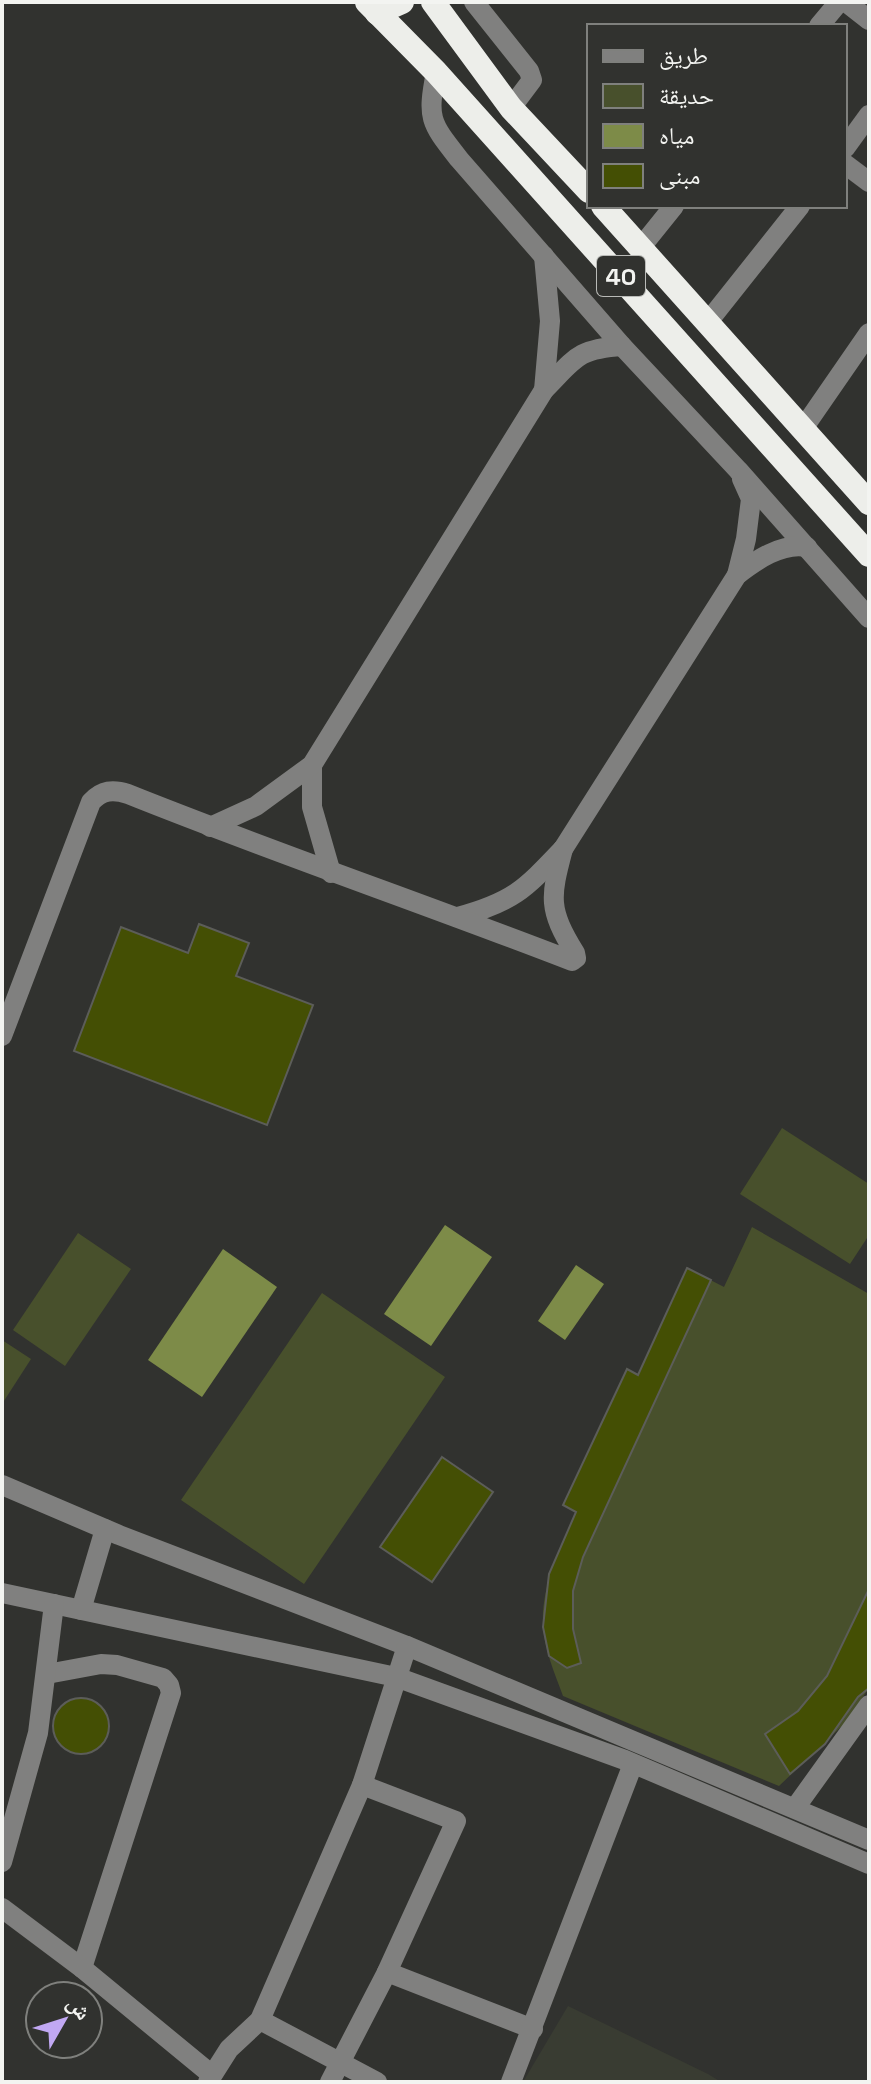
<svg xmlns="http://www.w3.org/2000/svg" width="871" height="2084" font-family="'Space Grotesk','Noto Naskh Arabic',sans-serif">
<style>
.built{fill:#393c32}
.green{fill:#48502c}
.water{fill:#7d8b48}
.building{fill:#444f04;stroke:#5c5d59;stroke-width:2}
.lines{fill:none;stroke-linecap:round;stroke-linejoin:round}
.minor{stroke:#80807f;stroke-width:20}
.highway{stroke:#edeeea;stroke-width:24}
.labels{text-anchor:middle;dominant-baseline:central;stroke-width:8;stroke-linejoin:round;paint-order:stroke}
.shield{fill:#31322f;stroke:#b9bab7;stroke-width:2}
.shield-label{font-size:24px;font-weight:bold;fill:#f3f4f1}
</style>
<rect width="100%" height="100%" fill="#31322f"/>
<path class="built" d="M568 2006 708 2074 721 2082H523Z"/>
<g class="green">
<path d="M782 1128 869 1184V1235L850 1264 740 1194Z"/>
<path d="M752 1227 869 1294V1688L844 1724 779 1786 563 1696C555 1674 544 1649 543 1625 541 1585 561 1547 576 1512L563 1505 627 1369 638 1374 687 1268 724 1287Z"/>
<path d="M78 1233 131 1269 65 1366 13 1330Z"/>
<path d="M322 1293 445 1377 304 1584 181 1500Z"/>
<path d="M2 1340 31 1359 2 1404Z"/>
</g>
<g class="water">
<path d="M445 1225 492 1257 431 1346 384 1314Z"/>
<path d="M223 1249 277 1287 202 1397 148 1360Z"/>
<path d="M576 1265 604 1284 565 1340 538 1321Z"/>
</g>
<g class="building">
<path d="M199 924 249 943 236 976 313 1005 267 1125 74 1051 121 927 188 953Z"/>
<path d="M687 1268 711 1280 583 1557 573 1591V1629L581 1663 567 1668 549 1656 543 1627 549 1574 576 1512 563 1505 627 1369 638 1375Z"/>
<path d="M442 1457 493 1492 432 1582 380 1547Z"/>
<path d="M869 1589V1688L858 1697 825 1744 790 1774 765 1734 798 1711 827 1676Z"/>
<circle cx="81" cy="1726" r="28"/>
</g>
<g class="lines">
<g class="minor">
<path d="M474 2 529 71 532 80 511 108"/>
<path d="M846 2 869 20"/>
<path d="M819 26 839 2"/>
<path d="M436 72C427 119 430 122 459 159L622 346 738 470 869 618"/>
<path d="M845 148 869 115"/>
<path d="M845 164 869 182"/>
<path d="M641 247 674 206"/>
<path d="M707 323 800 206"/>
<path d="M544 390 550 321 544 256"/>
<path d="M802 430 869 333"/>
<path d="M737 575 746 539 751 499 742 479"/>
<path d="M312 765V807L331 873"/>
<path d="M210 827 256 806 312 765 544 390C575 359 576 349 622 346"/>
<path d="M458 917C513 902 524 890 563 849L737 575C755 561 782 542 807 547"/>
<path d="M2 1036 91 802C102 790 113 789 128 794 275 853 425 904 572 961L576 958 575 953C548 909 550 898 563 849"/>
<path d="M2 1485 119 1535 407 1646 869 1840"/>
<path d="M2 1593 396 1677 625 1760 869 1864"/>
<path d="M81 1610 105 1529"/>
<path d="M47 1674 101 1664 117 1665 163 1678 169 1685 171 1693 82 1968"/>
<path d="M795 1808 869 1705"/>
<path d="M2 1862 38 1733 54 1604"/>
<path d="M2 1908 82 1968 212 2075"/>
<path d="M387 1972 533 2029"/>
<path d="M260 2020 377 2082"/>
<path d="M208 2082 229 2049 260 2020 362 1785 407 1646"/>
<path d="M330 2082 387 1972 456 1821 362 1785"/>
<path d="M511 2082 633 1764"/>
</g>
<g class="highway">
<path d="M367 2 436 72 869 555"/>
<path d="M433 2 511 108 589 191"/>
<path d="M377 13 402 2"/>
<path d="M603 206 869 503"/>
</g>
</g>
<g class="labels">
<rect class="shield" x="597" y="256" width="48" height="40" rx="6"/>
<g class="shield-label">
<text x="621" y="276">40</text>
</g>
</g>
<rect width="871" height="2084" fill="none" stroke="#f3f4f1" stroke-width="8"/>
<rect x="587" y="24" width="260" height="184" fill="#31322f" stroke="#7f807d" stroke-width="2"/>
<rect x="603" y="50" width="40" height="12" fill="#80807f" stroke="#7f807d" stroke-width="2"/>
<text x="659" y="64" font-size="24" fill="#f3f4f1">طريق</text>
<rect x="603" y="84" width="40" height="24" fill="#48502c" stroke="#7f807d" stroke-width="2"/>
<text x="659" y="104" font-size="24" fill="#f3f4f1">حديقة</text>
<rect x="603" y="124" width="40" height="24" fill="#7d8b48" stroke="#7f807d" stroke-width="2"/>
<text x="659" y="144" font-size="24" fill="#f3f4f1">مياه</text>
<rect x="603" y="164" width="40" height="24" fill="#444f04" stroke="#7f807d" stroke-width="2"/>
<text x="659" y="184" font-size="24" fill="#f3f4f1">مبنى</text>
<g transform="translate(64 2020) rotate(51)"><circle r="38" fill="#31322f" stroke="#7f807d" stroke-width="2"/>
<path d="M0-6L14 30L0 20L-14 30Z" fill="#c1a8f3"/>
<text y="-12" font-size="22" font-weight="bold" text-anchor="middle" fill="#f3f4f1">ش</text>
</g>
</svg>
